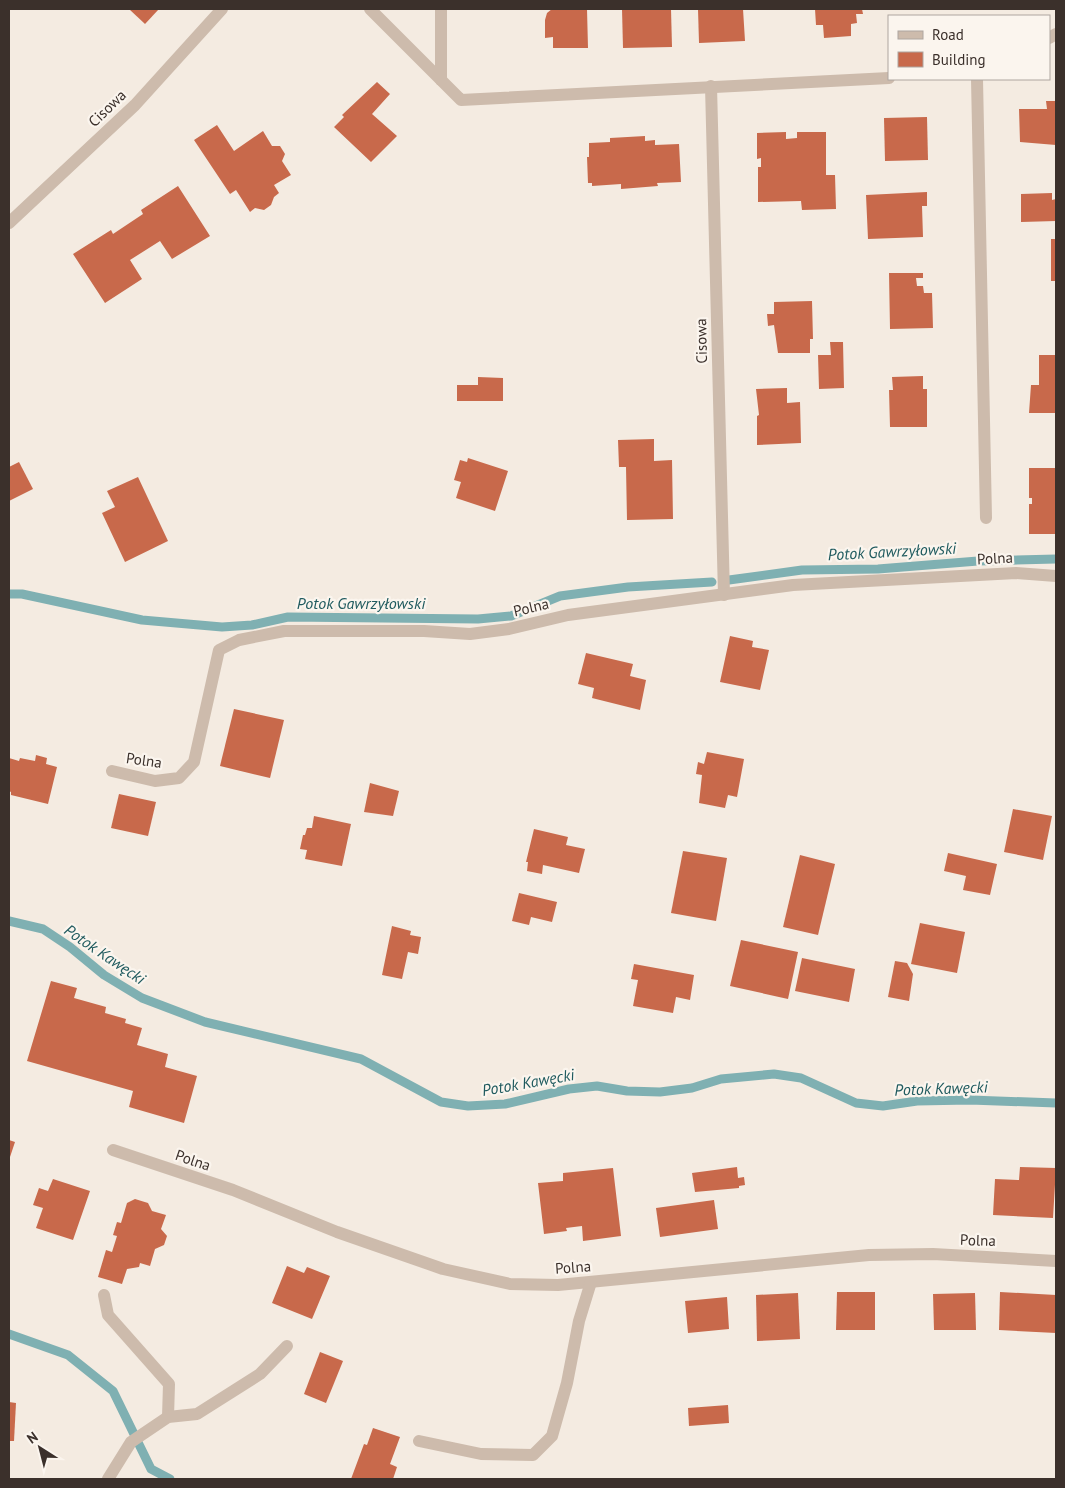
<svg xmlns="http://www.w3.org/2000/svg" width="1065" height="1488" font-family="'PT Sans',sans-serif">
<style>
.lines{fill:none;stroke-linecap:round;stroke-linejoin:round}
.stream{stroke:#7fb0b2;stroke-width:9}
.building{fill:#c8694b}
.lane{stroke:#cdbbac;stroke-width:12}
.street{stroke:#cdbbac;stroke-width:12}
.labels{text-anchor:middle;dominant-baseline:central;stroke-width:4.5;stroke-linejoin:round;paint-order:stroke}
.street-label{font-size:15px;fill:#3b302b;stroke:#fbf5ee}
.water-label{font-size:16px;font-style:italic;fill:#1f5a5e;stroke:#fbf5ee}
</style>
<rect width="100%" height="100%" fill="#f4ebe1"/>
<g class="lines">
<g class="stream">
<path d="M729 580 802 570 878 569 978 561 1056 559"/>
<path d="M9 594H22L142 620 222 627 252 625 288 617 478 619 511 616 560 596 628 587 712 582"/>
<path d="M9 921 43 929 70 947 104 975 142 998 205 1022 361 1059 441 1102 468 1106 505 1104 569 1089 597 1086 627 1091 660 1092 692 1088 721 1079 774 1074 801 1078 856 1103 883 1106 917 1101 970 1100 1056 1103"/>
<path d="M9 1334 68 1355 113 1391 151 1469 170 1479"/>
</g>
</g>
<g class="building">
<path d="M129 9H159L145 24Z"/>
<path d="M552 9H587L588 48H553V37L545 38V20L547 13Z"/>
<path d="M622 9H671L672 47 623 48Z"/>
<path d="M698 9H743L745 41 699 43Z"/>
<path d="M815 9H862L863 14H856L857 23 851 24V36L824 38 823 25H816Z"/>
<path d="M377 82 390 94 372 114 397 136 371 162 334 127 344 117 342 115Z"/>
<path d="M1046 101H1056V145L1020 142 1019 109H1047Z"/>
<path d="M927 117 928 160 885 161 884 118Z"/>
<path d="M217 125 234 151 263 131 272 146H280L285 154 282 161 291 175 274 185 279 193 274 197 271 205 264 210 255 208 250 212 236 190 230 194 194 140Z"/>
<path d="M786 132V139L797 138V132H826V175H835L836 209 802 210 801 201 758 202V167H761V158L757 159V133Z"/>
<path d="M645 136V141L655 140V145L679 144 681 182 657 183 658 186 621 189V184L592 186V183H588L587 157H589V143L610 142V138Z"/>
<path d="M178 186 210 236 172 259 160 241 130 260 142 279 105 303 73 254 111 230 113 234 143 214 141 210Z"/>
<path d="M927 192V206H922L923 237 868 239 866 195Z"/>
<path d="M1052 193V200L1056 199V221L1021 222V194Z"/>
<rect x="1051" y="239" width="5" height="42"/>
<path d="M889 273H923V278H916L917 286H923L924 293H932L933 328 890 329Z"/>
<path d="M812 301 813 339H810V353H778L774 325 768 326 767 314H774V302Z"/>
<path d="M830 342H843L844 388 819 389 818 355H831Z"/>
<path d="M1039 355H1056V413H1029L1031 385H1039Z"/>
<path d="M923 376V389H927V427H890L889 390H893L892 377Z"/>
<path d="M478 377 503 378V401H457V385H478Z"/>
<path d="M787 388V403L800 402 801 443 757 445V416L759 415 756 389Z"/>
<path d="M654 439V461L672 460 673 519 627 520 626 467H619L618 440Z"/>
<path d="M468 458 508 471 495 511 456 498 461 482 454 480 460 460 467 462Z"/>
<path d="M19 462 33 489 9 501V467Z"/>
<path d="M1029 468H1056V534H1029V504H1032V498H1029Z"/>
<path d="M138 477 168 541 125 562 102 513 115 507 107 491Z"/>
<path d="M730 636 753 641 752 647 769 650 760 690 720 682Z"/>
<path d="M586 653 633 664 630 676 646 680 640 710 592 698 594 688 578 684Z"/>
<path d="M234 709 284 720 270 778 220 766Z"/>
<path d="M707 752 744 759 737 797 728 795 725 808 699 803 702 775 696 774 698 762 704 764Z"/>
<path d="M36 755 47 758 46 764 57 767 48 804 11 795V792L9 791V758L19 761 20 758 35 761Z"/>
<path d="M370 783 399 791 393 816 364 812Z"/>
<path d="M119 794 156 802 148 836 111 828Z"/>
<path d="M1013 809 1052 816 1043 860 1004 852Z"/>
<path d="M314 816 351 824 342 866 305 859 307 850 300 849 303 835H305L307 828H312Z"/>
<path d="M534 829 568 837 566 845 585 849 579 873 543 865 542 874 527 871 528 862H526Z"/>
<path d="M683 851 727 858 716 921 671 913Z"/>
<path d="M948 853 997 864 990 895 963 890 966 876 944 871Z"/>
<path d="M800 855 835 864 818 935 783 927Z"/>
<path d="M519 893 557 902 552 922 531 917 529 925 512 921Z"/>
<path d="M920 923 965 932 957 973 911 964Z"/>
<path d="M392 926 411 931 410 935 421 937 418 954 408 952 402 979 382 975Z"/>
<path d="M741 940 798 952 788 999 730 986Z"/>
<path d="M802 958 855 969 849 1002 795 991Z"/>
<path d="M895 961 907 963 913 974 909 1001 888 997Z"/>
<path d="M634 964 694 975 690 1000 676 997 673 1013 633 1006 638 980 631 979Z"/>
<path d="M51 981 77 988 74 998 106 1007 105 1013 126 1019 125 1023 142 1028 137 1045 168 1054 165 1067 197 1076 184 1123 129 1107 133 1091 27 1061Z"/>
<path d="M9 1140 15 1142 9 1160Z"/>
<path d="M737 1167 738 1178 744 1177 745 1185 739 1186V1188L695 1192 692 1173Z"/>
<path d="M1020 1167 1056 1168 1053 1218 993 1215 995 1179 1019 1180Z"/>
<path d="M613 1168 621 1236 583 1241 582 1226 566 1228 567 1231 544 1234 538 1183 563 1181V1173Z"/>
<path d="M53 1179 90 1191 73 1240 36 1228 43 1208 33 1205 39 1188 48 1191Z"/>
<path d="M135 1199 148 1203 152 1211 166 1215 161 1229 167 1236 164 1245 155 1249 150 1266 140 1263 139 1267 127 1269 122 1284 98 1277 106 1250 112 1252 117 1236 113 1235 117 1222 121 1223 127 1203Z"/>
<path d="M714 1200 718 1229 660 1237 656 1208Z"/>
<path d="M287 1266 304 1273 307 1267 330 1276 312 1319 272 1303Z"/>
<path d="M837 1292H875V1330H836Z"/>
<path d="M1000 1292 1056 1295V1333L999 1330Z"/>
<path d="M798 1293 800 1339 757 1341 756 1295Z"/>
<path d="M975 1293 976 1330H934L933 1294Z"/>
<path d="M727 1297 729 1329 688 1333 685 1301Z"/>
<path d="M320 1352 343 1361 326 1403 304 1394Z"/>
<path d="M9 1402 16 1403 14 1441H9Z"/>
<path d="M728 1405 729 1423 689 1426 688 1408Z"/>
<path d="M373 1428 400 1437 390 1464 397 1467 393 1479H351L364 1444 367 1445Z"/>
</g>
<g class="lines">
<g class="lane">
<path d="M977 79 986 518"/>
<path d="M711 86 724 595"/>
<path d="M9 223 135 105 222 9"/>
<path d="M112 771 155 781 179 778 194 762 219 650 239 640 284 631H424L470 634 509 629 568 615 793 585 1016 573 1056 576"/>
<path d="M113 1150 233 1190 337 1232 443 1269 510 1284 558 1285 869 1255 933 1254 1056 1261"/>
<path d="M104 1295 108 1315 169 1384 168 1417"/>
<path d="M419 1441 481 1454 533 1455 552 1436 567 1383 579 1321 591 1282"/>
<path d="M108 1479 131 1442 168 1417 197 1414 260 1374 287 1346"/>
</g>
<g class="street">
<path d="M370 9 461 100 889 78"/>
<path d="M441 9V80"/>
<path d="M1049 38 1056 34"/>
</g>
</g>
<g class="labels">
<g class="street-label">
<text transform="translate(107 108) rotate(-44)">Cisowa</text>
<text transform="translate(701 341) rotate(-91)">Cisowa</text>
<text transform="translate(995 558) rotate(-3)">Polna</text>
<text transform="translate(531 607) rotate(-13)">Polna</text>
<text transform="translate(144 760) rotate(8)">Polna</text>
<text transform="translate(193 1160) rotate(19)">Polna</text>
<text transform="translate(978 1240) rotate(2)">Polna</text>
<text transform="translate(573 1267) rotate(-4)">Polna</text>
</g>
<g class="water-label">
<text transform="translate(892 551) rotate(-3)">Potok Gawrzyłowski</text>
<text x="361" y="603">Potok Gawrzyłowski</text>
<text transform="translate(105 954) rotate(34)">Potok Kawęcki</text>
<text transform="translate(528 1082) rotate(-10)">Potok Kawęcki</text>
<text transform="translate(941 1088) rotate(-2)">Potok Kawęcki</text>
</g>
</g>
<rect width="1065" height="1488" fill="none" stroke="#3b302b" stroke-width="20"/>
<rect x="888" y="15" width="162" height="65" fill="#fbf5ee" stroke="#aea6a0"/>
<rect x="898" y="31" width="25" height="8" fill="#cdbbac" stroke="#aea6a0"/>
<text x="932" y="40" font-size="15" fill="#3b302b">Road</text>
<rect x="898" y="52" width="25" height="15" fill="#c8694b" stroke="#aea6a0"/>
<text x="932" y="65" font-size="15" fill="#3b302b">Building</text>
<g transform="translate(40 1448) rotate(324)" stroke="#fbf5ee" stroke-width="4" paint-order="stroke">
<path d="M0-4L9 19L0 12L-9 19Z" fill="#3b302b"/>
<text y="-8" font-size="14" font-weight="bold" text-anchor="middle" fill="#3b302b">N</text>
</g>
</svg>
